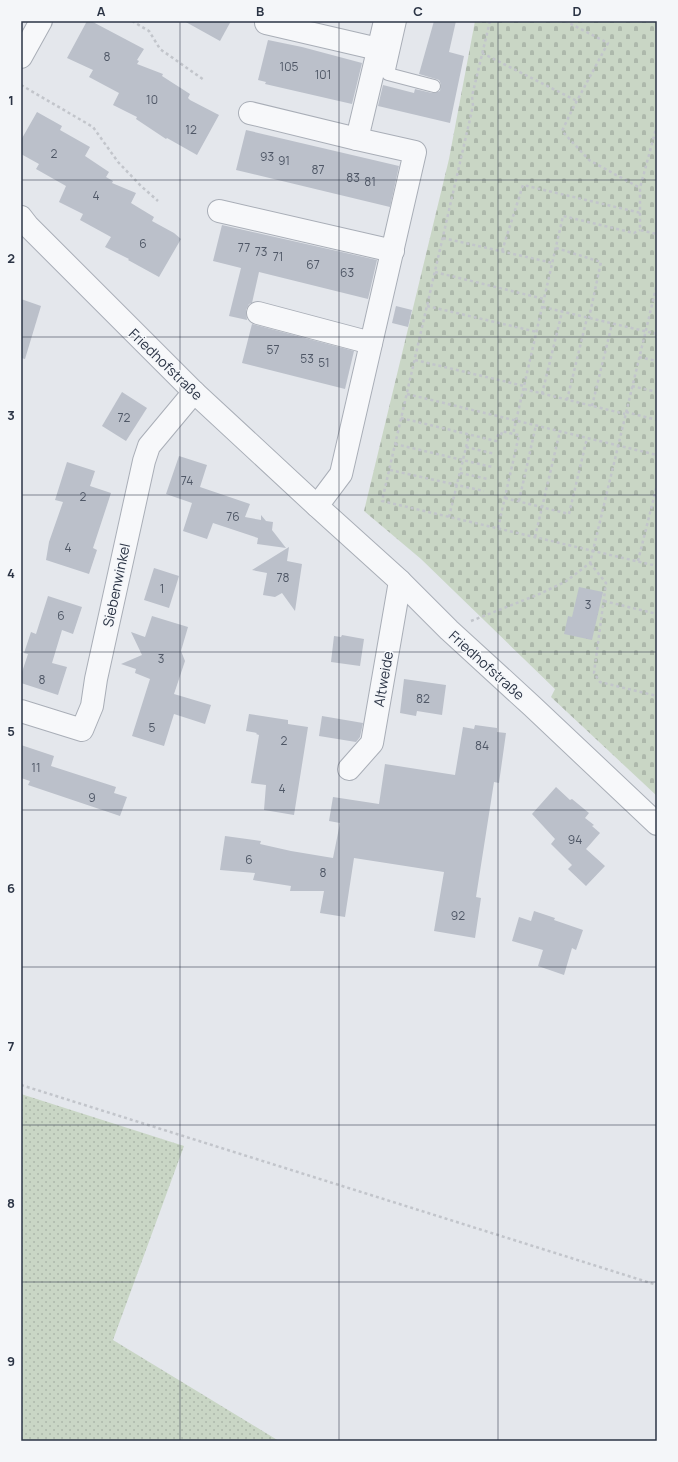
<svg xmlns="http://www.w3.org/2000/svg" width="678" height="1462" font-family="Manrope,sans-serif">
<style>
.grass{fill:url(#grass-dots)}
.cemetery{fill:url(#cemetery-stones)}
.building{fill:#bbc0ca}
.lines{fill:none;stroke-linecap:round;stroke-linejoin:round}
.lane-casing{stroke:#a9aeb7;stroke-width:14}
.street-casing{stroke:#a9aeb7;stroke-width:24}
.path{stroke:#c2c5cb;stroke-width:2.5;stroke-dasharray:3 3;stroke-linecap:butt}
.lane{stroke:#f7f8fa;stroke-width:12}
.street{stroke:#f7f8fa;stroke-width:22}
.grid{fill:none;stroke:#2b3445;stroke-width:1;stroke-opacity:0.55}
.labels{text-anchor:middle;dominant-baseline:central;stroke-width:3;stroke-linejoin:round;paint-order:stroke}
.number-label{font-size:12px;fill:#4f5766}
.street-label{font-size:14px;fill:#2b3445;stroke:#f4f6f9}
.neatline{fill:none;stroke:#2b3445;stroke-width:1.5}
.grid-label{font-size:13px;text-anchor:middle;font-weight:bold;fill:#2b3445}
</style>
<defs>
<pattern id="grass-dots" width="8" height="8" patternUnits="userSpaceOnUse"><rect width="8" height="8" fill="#c9d6c5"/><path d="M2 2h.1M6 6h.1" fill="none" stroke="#adb8ab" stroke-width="1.8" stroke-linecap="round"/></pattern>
<pattern id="cemetery-stones" width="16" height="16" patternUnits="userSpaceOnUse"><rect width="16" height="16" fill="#c9d6c5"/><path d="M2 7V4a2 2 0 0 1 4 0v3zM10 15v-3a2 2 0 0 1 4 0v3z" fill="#adb8ab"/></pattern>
</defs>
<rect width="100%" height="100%" fill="#e4e7ec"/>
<path class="grass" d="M21 1094 184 1146 113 1340 279 1441H21Z"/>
<path class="cemetery" d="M475 21H657V796L551 697 555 689 421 559 364 511 449 159Z"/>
<g class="building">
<path d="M87 21H91L144 49 137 60 139 61 137 64 163 74 162 76 190 94 188 98 190 100 219 115 197 155 167 138 166 139 136 119 137 117 113 105 119 93 89 77 93 70 67 58Z"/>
<path d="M184 21H231L220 41Z"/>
<path d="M434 21H456L449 52 464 56 450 123 378 106 383 85 414 93 415 89 432 93 440 91 441 84 439 80 419 74Z"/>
<path d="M268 40 302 47 362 63 352 104 265 84 266 82 258 80Z"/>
<path d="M37 112 62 126 60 130 90 147 85 156 109 172 106 177 113 181 112 183 136 193 131 203 154 217 152 221 174 233 181 239 159 277 128 260 129 259 105 247 111 237 80 220 83 214 59 202 66 186 36 169 39 164 21 154V140Z"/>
<path d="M246 130 399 166 390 207 236 170Z"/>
<path d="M222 225 377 260 368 299 259 272 252 303 249 304 246 310 247 320 229 316 241 268 213 261Z"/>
<path d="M21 299 41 306 25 359 21 358Z"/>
<path d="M396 306 412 310 408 327 392 323Z"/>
<path d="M252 324 354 351 345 389 242 363Z"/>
<path d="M122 392 147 408 126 441 102 426Z"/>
<path d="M179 456 207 465 200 487 250 504 245 517 261 520V515L266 521 273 522 272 530 286 548 257 544 258 538 213 523 207 539 183 531 192 503 166 494Z"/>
<path d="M67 462 95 471 90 486 111 493 93 548 97 550 89 574 46 560 49 542 63 502 55 500Z"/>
<path d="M289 547 287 561 302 564 295 611 282 593 275 597 263 595 267 573 252 570Z"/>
<path d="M154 568 179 576 169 608 144 600Z"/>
<path d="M579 587 603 592 592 640 564 634 568 616 572 617Z"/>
<path d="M48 596 82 607 73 634 62 630 52 663 67 667 58 695 21 683V675L28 654 24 653 31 632 36 634Z"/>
<path d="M152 616 188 627 181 651 185 661 174 694 211 705 205 724 174 714 164 746 132 736 150 679 135 673 136 669 121 664 142 655 131 632 145 637Z"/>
<path d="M342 635 364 639 360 666 331 662 334 636 341 637Z"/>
<path d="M404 679 446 685 442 715 417 711 416 716 400 713Z"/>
<path d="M249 714 288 720V724L308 727 294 815 264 810 266 785 251 783 259 735 256 734 257 733 246 731Z"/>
<path d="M322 716 363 723 360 737 356 742 319 736Z"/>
<path d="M475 725 497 728V732L506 733 499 783 494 782 476 897 481 898 475 938 434 931 444 872 354 858 345 917 320 913 324 891H290L291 886 253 880 255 873 220 870 225 836 261 841 260 844 291 851 333 858 340 823 329 821 333 797 379 804 385 764 455 775 463 727 474 729Z"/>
<path d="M21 745 54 756 51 766 116 787 114 793 127 797 120 816 28 785 30 781 21 778Z"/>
<path d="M556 787 570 800 572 799 589 813 585 818 594 825 592 826 600 833 586 849 605 866 586 886 568 869 572 865 551 844 555 839 532 814Z"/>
<path d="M534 911 555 918 554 920 583 930 576 950 572 948 564 975 538 966 543 950 512 941 519 917 531 921Z"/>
</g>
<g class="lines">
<defs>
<path id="lane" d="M400 21 388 74 434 86"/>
<g id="street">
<path d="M266 23 378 49"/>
<path d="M21 57 41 21"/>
<path d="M250 113 357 139"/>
<path d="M219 211 393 251"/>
<path d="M21 217 28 226 194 392 317 506 400 581 449 630 532 706 657 824"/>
<path d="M258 313 371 343"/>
<path d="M317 506 341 474 415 152 357 139 385 21"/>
<path d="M21 711 82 730 92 706 96 679 144 461 149 446 194 392"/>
<path d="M349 769 372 743 400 581"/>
</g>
</defs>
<use href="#lane" class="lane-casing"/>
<use href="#street" class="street-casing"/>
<g class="path">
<path d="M132 21 149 31 160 49 204 80"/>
<path d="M490 21 472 96 473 106 382 501 657 566"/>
<path d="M565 21 608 43 572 110 562 131 589 160 640 188"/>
<path d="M482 53 577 101"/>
<path d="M21 85 93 127 118 162 141 186 158 201"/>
<path d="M657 125 640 188V230L657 234"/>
<path d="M443 238 553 263"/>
<path d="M556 248 601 262 589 318"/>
<path d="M502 251 523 185 641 213"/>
<path d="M435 272 544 299"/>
<path d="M427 306 537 332"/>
<path d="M543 307 657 334"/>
<path d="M639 357 657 361"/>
<path d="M415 360 524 386"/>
<path d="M632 386 657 392"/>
<path d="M524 389 625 414"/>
<path d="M407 394 657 455"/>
<path d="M542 394 562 312"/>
<path d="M567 400 587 318"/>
<path d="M592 406 612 324"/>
<path d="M626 412 657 420"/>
<path d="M401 418 496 441 498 435 501 436 502 431 513 434 563 216 634 233 640 230"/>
<path d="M395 444 492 467"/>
<path d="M466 447 495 454"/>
<path d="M390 470 484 491"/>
<path d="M460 473 488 479"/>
<path d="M505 498 569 514 587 438"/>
<path d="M519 501 536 425"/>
<path d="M449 517 469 435"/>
<path d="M498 528 519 435 513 434"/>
<path d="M535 537 560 431"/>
<path d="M638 561 657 485"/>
<path d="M590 563 606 583 594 673 600 682 657 696"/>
<path d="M604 601 657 614V612"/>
<path d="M471 621 537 595 565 582 590 563 657 284"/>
<path d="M21 1085 657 1285"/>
</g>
<use href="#lane" class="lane"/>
<use href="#street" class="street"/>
</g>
<path class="grid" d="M180 21V1441M339 21V1441M498 21V1441M21 180H657M21 337H657M21 495H657M21 652H657M21 810H657M21 967H657M21 1125H657M21 1282H657"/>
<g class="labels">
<g class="number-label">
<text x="107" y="56">8</text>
<text x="289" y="66">105</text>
<text x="323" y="74">101</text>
<text x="152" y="99">10</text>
<text x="191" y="129">12</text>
<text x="54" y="153">2</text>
<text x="267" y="156">93</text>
<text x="284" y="160">91</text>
<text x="318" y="169">87</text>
<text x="353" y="177">83</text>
<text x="370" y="181">81</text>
<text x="96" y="195">4</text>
<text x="143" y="243">6</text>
<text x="244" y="247">77</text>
<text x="261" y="251">73</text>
<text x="278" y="256">71</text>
<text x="313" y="264">67</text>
<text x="347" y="272">63</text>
<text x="273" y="349">57</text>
<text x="307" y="358">53</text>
<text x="324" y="362">51</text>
<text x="124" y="417">72</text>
<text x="187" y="480">74</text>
<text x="83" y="496">2</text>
<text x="233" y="516">76</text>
<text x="68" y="547">4</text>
<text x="283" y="577">78</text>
<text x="162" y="588">1</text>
<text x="588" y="604">3</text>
<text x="61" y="615">6</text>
<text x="161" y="658">3</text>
<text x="42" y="679">8</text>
<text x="423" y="698">82</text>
<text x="152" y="727">5</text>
<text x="284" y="740">2</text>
<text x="482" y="745">84</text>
<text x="36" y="767">11</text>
<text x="282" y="788">4</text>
<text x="92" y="797">9</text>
<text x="575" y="839">94</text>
<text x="249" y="859">6</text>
<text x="323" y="872">8</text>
<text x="458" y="915">92</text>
</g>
<g class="street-label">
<text transform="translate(166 364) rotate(44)">Friedhofstraße</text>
<text transform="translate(116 585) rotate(-78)">Siebenwinkel</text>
<text transform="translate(487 665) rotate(42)">Friedhofstraße</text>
<text transform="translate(383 679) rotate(-80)">Altweide</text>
</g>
</g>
<rect width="678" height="1462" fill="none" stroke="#f4f6f9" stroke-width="44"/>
<rect x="22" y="22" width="634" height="1418" class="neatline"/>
<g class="grid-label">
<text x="101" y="16">A</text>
<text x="260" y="16">B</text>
<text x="418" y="16">C</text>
<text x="577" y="16">D</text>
<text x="11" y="105">1</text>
<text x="11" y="263">2</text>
<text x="11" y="420">3</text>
<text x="11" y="578">4</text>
<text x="11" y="736">5</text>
<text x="11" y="893">6</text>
<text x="11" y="1051">7</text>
<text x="11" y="1208">8</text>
<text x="11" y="1366">9</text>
</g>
</svg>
